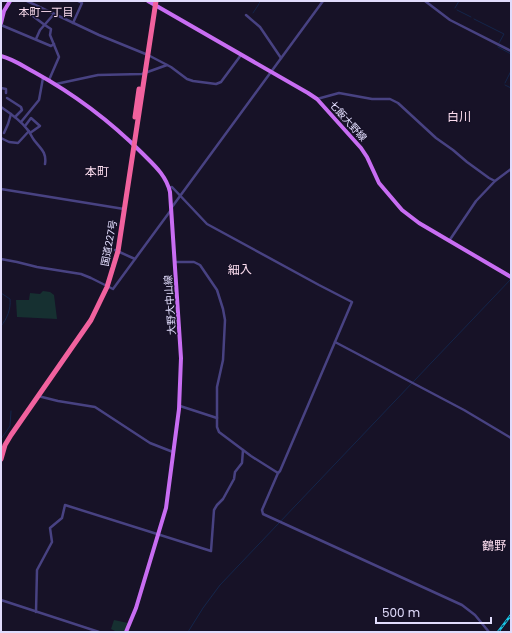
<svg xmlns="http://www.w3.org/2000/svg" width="512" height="633" font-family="Poppins,'Noto Sans JP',sans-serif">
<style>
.green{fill:#163031}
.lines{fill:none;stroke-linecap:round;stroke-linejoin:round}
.stream{stroke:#14254a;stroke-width:1}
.minor{stroke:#484282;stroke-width:2.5}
.major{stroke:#c86df2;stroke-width:4}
.highway{stroke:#f1629e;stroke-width:5}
.rail-casing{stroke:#19caea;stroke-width:2.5}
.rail{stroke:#171227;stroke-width:1;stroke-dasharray:3;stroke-linecap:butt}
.labels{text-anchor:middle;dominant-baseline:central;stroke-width:3;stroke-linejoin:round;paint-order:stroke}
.street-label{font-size:10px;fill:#e1dcfc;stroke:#171227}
.neighbourhood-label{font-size:11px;fill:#fcddef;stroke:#171227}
.quarter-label{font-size:12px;fill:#fcddef;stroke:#171227}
</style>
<rect width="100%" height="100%" fill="#171227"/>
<g class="green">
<path d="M43 291 50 292 54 295 57 319 17 317 16 300H29L30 293 40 294Z"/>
<path d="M114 620 128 623 125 632H117L111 629Z"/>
</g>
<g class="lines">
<g class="stream">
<path d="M259 3 261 1"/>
<path d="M455 8 459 1"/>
<path d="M457 10 471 17"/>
<path d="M253 13 259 4"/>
<path d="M474 19 504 34 499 43"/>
<path d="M498 47 511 54"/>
<path d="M505 83 511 71"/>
<path d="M505 85 511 88"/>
<path d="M1 293 10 299C11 309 7 319 1 326"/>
<path d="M1 439 10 426 11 411"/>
<path d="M188 632 203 608 220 585 511 279"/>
</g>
<g class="minor">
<path d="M27 1 99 35 148 55 171 67 187 79 193 81 216 84 221 82 241 55"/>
<path d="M425 1 450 20 511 51"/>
<path d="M24 10C34 16 42 24 51 29L50 35 59 57 49 80"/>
<path d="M246 15 260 27 281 58"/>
<path d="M73 23 82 3 78 1"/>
<path d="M1 25 51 46 54 44"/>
<path d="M36 39 40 30 54 14"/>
<path d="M56 84 98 75 142 74 167 65"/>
<path d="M1 88 6 89V93"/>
<path d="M7 98 21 107 22 110 15 117"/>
<path d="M317 99 339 93 372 99H390L398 103 436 138 453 150 467 162 489 178 495 181"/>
<path d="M1 107C10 113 20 120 27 129 30 132 31 136 34 140 40 148 47 152 45 164"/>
<path d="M21 122 39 100 43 78"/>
<path d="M25 126 31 118 40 126 30 133"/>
<path d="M4 133 8 124 11 114"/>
<path d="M1 138 9 142 18 143 29 131"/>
<path d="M169 188 172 187 207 224 319 285 352 302 280 471 278 473 262 510 263 514 462 605 475 615 489 632"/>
<path d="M1 189 124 209"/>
<path d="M172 207 323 1"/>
<path d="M449 241 476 201 495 181 511 169"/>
<path d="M115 250 135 259"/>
<path d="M1 259 17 262 37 267 81 274 91 278 113 289 171 210"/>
<path d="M175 262H194L200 265 217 290 223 309 225 320 223 360 217 387V427L219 432 251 456 278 473"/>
<path d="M335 342 464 410 511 438"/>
<path d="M38 396 58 401 95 407 150 443 173 452"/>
<path d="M180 406 217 418"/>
<path d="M1 600 99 632"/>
<path d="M36 612 37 570 52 542 50 528 62 518 65 505 211 551 214 510 217 505 223 499 234 479 235 472 242 463 243 450"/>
</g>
<g class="major">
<path d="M148 1 308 93 317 99 361 148 367 157 379 183 402 210 419 223 511 277"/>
<path d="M1 23 4 11 10 1"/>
<path d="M1 56C13 59 23 66 34 72 74 94 109 120 142 153 154 165 166 175 170 192L181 358 179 409 166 508 136 608 126 632"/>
</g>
<g class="highway">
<path d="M135 117 139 89"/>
<path d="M1 459 5 445 11 435 91 320 107 287 118 251 156 1"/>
</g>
<defs>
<path id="rail" d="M498 632 511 615"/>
</defs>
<use href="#rail" class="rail-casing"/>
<use href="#rail" class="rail"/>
</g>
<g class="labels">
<g class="street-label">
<text transform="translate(348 121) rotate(48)">七飯大野線</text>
<text transform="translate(109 243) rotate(-79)">国道227号</text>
<text transform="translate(170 305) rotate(-94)">大野大中山線</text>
</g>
<g class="neighbourhood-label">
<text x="46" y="12">本町一丁目</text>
</g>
<g class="quarter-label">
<text x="459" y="116">白川</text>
<text x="97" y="171">本町</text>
<text x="240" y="269">細入</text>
<text x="494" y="545">鶴野</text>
</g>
</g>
<rect width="512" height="633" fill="none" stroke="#e1dcfc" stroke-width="4"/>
<path d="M376 617v6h115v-6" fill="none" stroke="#e1dcfc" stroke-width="2"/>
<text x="382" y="617" font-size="12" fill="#e1dcfc" stroke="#171227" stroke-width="3" paint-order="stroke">500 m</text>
</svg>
